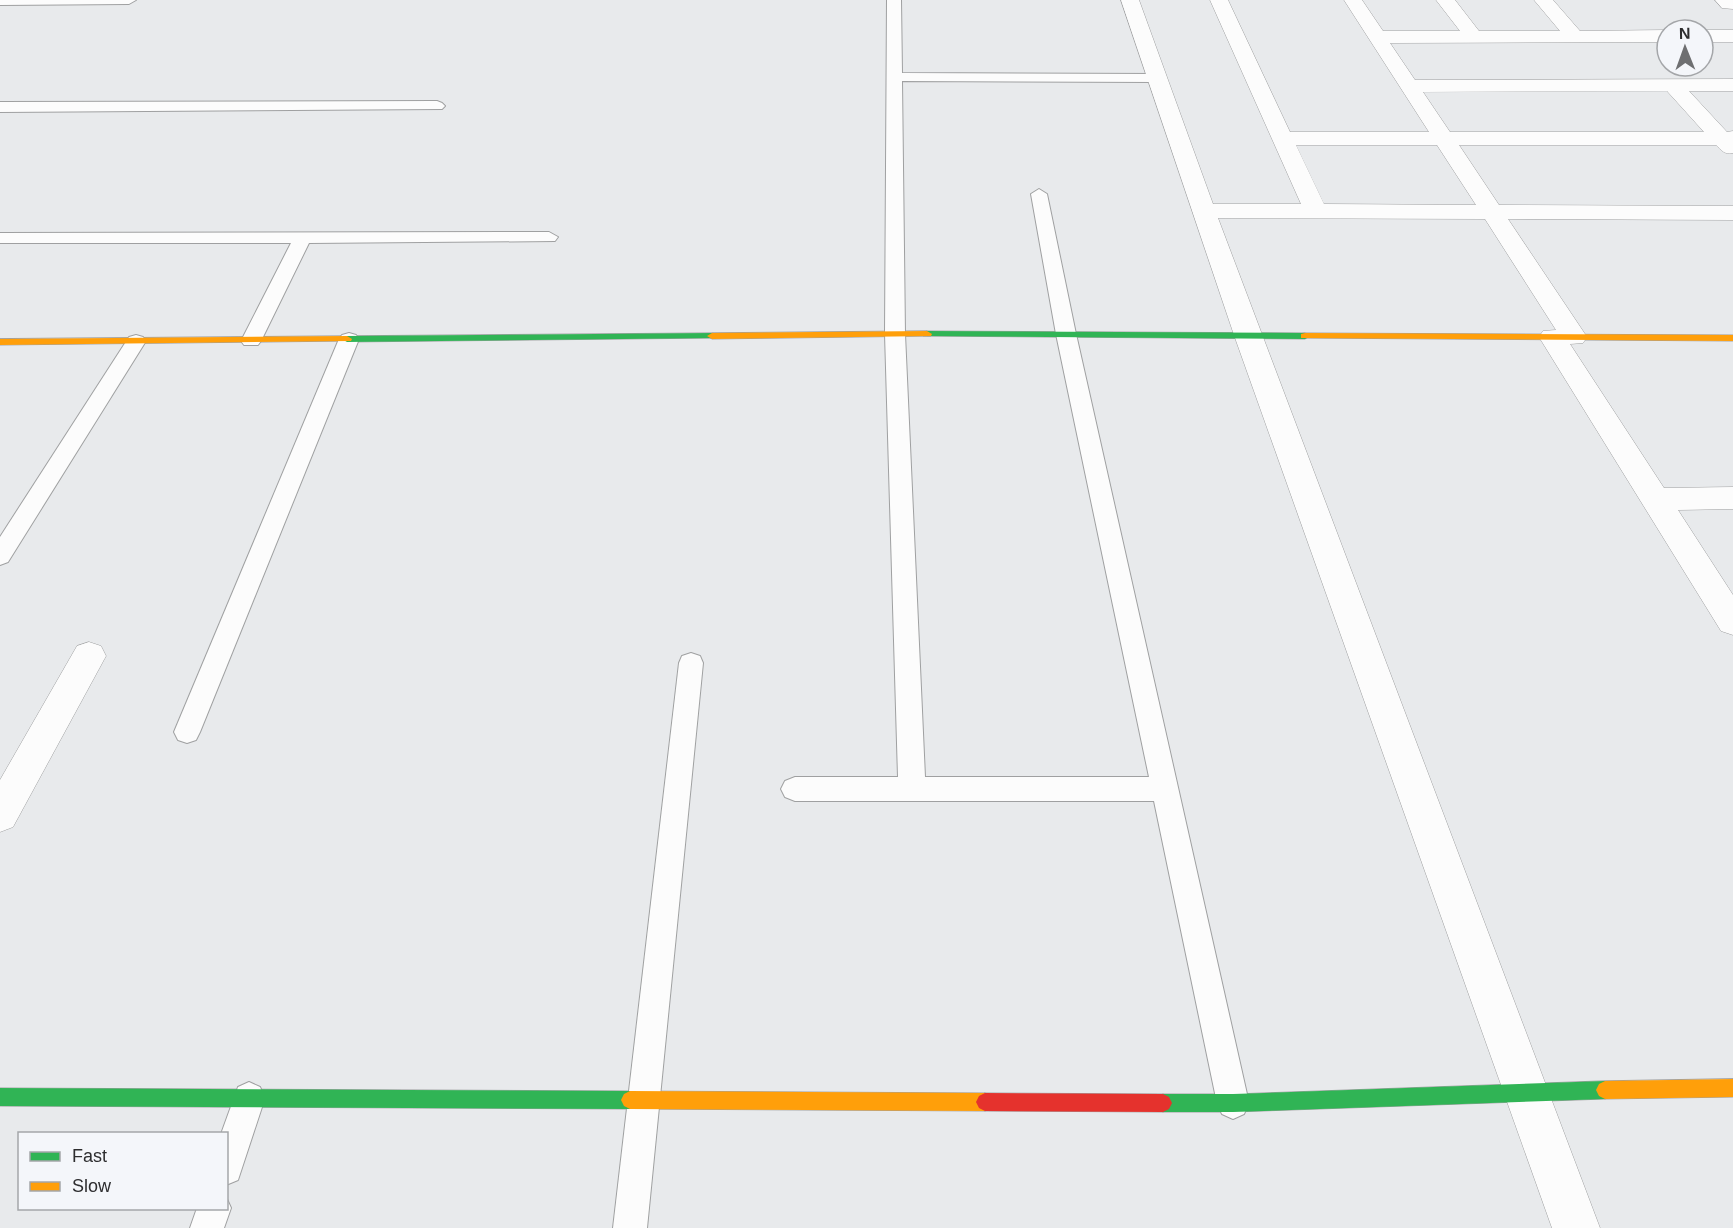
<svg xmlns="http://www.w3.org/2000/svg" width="1733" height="1228" font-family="Arial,sans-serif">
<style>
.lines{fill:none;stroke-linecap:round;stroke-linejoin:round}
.lane-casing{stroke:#9fa0a1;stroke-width:2}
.street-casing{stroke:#9fa0a1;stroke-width:1}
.fast-casing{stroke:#9fa0a1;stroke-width:1}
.slow-casing{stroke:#9fa0a1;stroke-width:1}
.jam-casing{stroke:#9fa0a1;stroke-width:1}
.lane{fill:#fcfcfc;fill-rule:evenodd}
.street{fill:#fcfcfc;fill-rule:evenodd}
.fast{fill:#30b455;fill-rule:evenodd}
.slow{fill:#ff9f0a;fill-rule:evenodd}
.jam{fill:#e5322d;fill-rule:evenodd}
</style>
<rect width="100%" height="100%" fill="#e8eaec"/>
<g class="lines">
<defs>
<g id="lane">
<path d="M0 0H136L129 4 0 5Z"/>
<path d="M887 0H901L902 73 1157 74 1164 78 1157 82 902 81 905 334 925 777H1149L1056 334 1031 194 1039 189 1047 194 1076 334 1249 1103 1244 1114 1233 1119 1222 1114 1217 1103 1154 801H795L785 797 781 789 785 781 795 777H898L885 334Z"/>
<path d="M437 101 442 103 445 106 442 109 0 112V102Z"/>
<path d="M549 232 558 237 555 241 309 243 261 341 258 345H244L241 341 291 243H0V233Z"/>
<path d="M349 333 356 335 359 339 200 732 196 740 187 743 178 740 174 732 339 339 342 335Z"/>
<path d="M136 335 143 337 146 341 8 562 0 565V537L129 337Z"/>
<path d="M691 653 700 656 703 663 647 1228H613L679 663 682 656Z"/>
<path d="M249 1082 260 1087 265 1098 238 1180 226 1185V1134H221L238 1087Z"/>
<path d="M226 1197 231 1208 224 1228H190L197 1208H226Z"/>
</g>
<g id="street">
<path d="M1121 0H1139L1213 204H1301L1210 0H1228L1290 132H1429L1344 0H1362L1383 31H1460L1436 0H1455L1479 31H1560L1534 0H1553L1580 31 1667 30V42L1390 43 1415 80 1733 79V91H1689L1727 132 1733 131V153C1725 155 1721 150 1716 145H1459L1499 205 1733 206V220L1508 219 1587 337 1583 343 1570 344 1664 488 1733 487V509L1678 510 1733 595V635L1721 631 1539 337 1543 331 1556 330 1485 219 1218 218 1600 1228H1552L1234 335ZM1667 91 1704 132H1450L1423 92ZM1296 145H1437L1476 205 1324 204Z"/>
<path d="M1715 0H1733V9L1722 8Z"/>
<rect x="1703" y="30" width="30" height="12"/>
<path d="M89 642 101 646 106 656 13 827 0 832V780L77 646Z"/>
</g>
<g id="fast">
<path d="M927 331 1305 333 1310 336 1305 339 923 336 922 334Z"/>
<path d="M712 333 716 334V338L347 342 342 339 347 336Z"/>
<path d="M1605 1081 1611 1084 1614 1090 1611 1096 1605 1099 1233 1112H1163L1157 1109 1154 1103 1157 1097 1163 1094H1233Z"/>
<path d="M0 1088 630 1091 636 1094 639 1100 636 1106 630 1109 0 1106Z"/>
</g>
<g id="slow">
<path d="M927 331 932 334 931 336 712 339 707 336 712 333Z"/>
<path d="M1305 333 1733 335V341L1301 338V334Z"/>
<path d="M347 336 352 339 351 341 0 345V339Z"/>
<path d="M1733 1079V1097L1605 1099 1599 1096 1596 1090 1599 1084 1605 1081Z"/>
<path d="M630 1091 985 1093 991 1096 994 1102 991 1108 985 1111 630 1109 624 1106 621 1100 624 1094Z"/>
</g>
<path id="jam" d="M985 1093 1163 1094 1169 1097 1172 1103 1169 1109 1163 1112 985 1111 979 1108 976 1102 979 1096Z"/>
</defs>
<use href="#lane" class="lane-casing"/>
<use href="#street" class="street-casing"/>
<use href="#fast" class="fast-casing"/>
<use href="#slow" class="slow-casing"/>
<use href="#jam" class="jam-casing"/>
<use href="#lane" class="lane"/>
<use href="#street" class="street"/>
<use href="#fast" class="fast"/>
<use href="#slow" class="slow"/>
<use href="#jam" class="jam"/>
</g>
<rect x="18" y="1132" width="210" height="78" fill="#f4f6fa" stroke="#a4a6a9" stroke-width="1.5"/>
<rect x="30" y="1152" width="30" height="9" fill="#30b455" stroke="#a4a6a9" stroke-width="1.5"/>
<text x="72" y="1162" font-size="18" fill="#2d2d2f">Fast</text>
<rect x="30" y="1182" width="30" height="9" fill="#ff9f0a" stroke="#a4a6a9" stroke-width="1.5"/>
<text x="72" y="1192" font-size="18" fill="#2d2d2f">Slow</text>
<g transform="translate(1685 48) rotate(359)"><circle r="28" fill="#f4f6fa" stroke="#a4a6a9" stroke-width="1.5"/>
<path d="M0-4.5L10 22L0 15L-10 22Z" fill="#6e6f71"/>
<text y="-9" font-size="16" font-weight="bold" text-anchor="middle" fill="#2d2d2f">N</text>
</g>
</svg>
